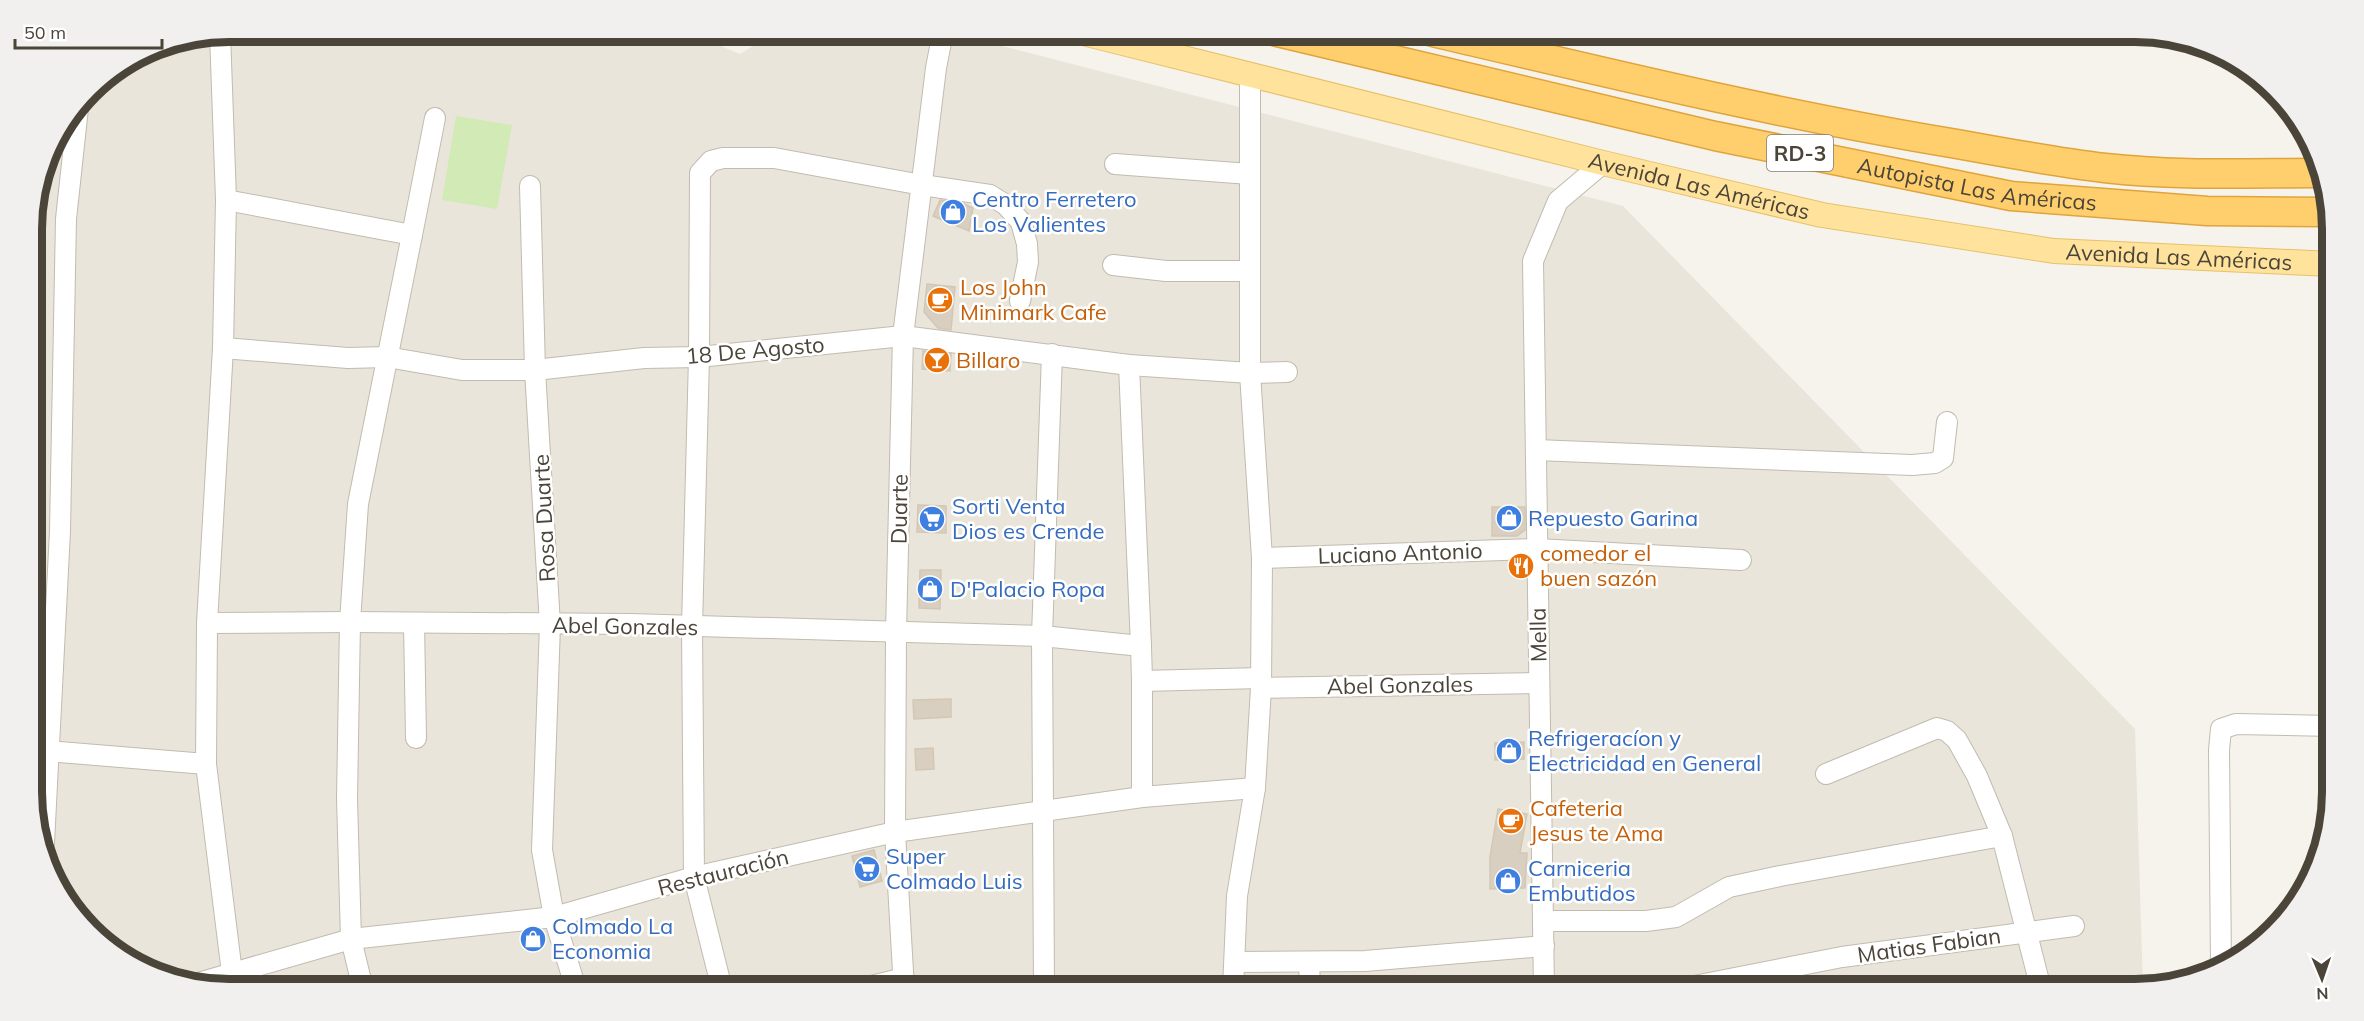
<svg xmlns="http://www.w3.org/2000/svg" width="2364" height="1021" font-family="Mulish,sans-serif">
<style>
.residential{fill:#eae5da}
.green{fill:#d2eab5}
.building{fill:#d8cfc1;stroke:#d3c7b4;stroke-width:1.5}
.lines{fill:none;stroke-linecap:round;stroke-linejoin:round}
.minor-casing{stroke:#c2bbae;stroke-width:22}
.major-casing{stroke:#e6c16a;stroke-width:26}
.highway-casing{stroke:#e0a43c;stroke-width:31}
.minor{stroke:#fff;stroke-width:20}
.major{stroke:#ffe39c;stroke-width:24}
.highway{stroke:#ffcf6e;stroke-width:28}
.labels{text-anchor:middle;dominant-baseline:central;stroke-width:5;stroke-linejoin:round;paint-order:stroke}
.shield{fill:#fff;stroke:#817c74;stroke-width:1.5}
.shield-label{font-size:21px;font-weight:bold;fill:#4b4439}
.street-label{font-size:22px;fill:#4b4439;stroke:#fff}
.shop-label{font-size:22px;fill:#366cbe;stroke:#fff;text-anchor:start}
.food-label{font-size:22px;fill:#c56008;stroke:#fff;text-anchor:start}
.rim{fill:none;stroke:#4b4439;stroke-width:8}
</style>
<rect width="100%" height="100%" fill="#f6f3ec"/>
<path class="residential" d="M229 32H687L740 54 775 32H948L1623 206 2135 729 2143 989H229L154 975 73 912 33 818 32 216 52 142 99 81 154 46Z"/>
<path class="green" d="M456 116 512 125 497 209 442 200Z"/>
<g class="building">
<path d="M940 200 962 203 973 208 969 231 933 216Z"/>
<path d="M927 284 955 287 951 330 938 328 924 312Z"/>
<path d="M923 351 951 354 950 371 922 369Z"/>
<path d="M918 505 946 506V533L917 532Z"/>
<path d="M1492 507H1525V530L1517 536H1492Z"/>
<path d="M920 570H941L940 609 919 608Z"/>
<path d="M951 699V717L914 719 913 700Z"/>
<path d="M1524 742V759L1495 760V743Z"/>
<path d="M933 748 934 769 916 770 915 749Z"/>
<path d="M1498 809 1527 814 1520 853H1527L1525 888 1490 889V857Z"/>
<path d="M874 850 882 881 860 887 852 856Z"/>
</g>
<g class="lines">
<defs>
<g id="minor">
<path d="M220 33 226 200 223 348 207 623 206 764 232 973"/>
<path d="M1115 164 1250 174"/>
<path d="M530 186 535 370 550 625 542 850 554 917 576 989"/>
<path d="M226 200 412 235 358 504 350 622 347 799 351 939 363 989"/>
<path d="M412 235 435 118"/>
<path d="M1113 265 1166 271H1250"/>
<path d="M223 348 348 358 387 357 462 370H535L644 358 699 357 903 336 1129 365 1250 373 1287 372"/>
<path d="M1129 365 1141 646"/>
<path d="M1536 450 1912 465 1935 463 1943 458 1947 422"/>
<path d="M1262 558 1537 549 1741 560"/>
<path d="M207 623 350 622 631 624 1042 636 1141 646 1142 681 1261 678"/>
<path d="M414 623 416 738"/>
<path d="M1261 688 1539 683"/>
<path d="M47 751 206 764"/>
<path d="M1826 774 1937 728 1947 731 1957 740 1977 776 2002 836 2041 989"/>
<path d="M1142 797V681"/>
<path d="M44 843 60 531 66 219 78 108"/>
<path d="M1544 921H1646L1676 917 1729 887 1780 876 2002 836"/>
<path d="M1235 962 1365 961 1544 946"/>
<path d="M1309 962 1310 989"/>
<path d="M2221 967 2219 750 2221 729 2236 724 2332 726"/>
<path d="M198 983 351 939 554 917 694 877 895 832 1142 797 1255 788"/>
<path d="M722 989 694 877 692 627 699 357 700 173 711 161 723 158H774L922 185 990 195 1006 205 1021 222 1027 244 1028 262 1020 301"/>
<path d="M859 989 904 978"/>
<path d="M904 989 895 832 896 633 903 336 936 68 943 32"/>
<path d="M1044 989 1042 636 1052 354"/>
<path d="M1233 989 1237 896 1255 788 1261 688 1262 558 1250 373V74"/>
<path d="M1544 989 1533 261 1558 201 1603 163"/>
<path d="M1679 989 1842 957 2074 926"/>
</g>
<g id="major">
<path id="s1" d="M1079 32 1603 163 1822 215 2054 251 2331 264"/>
</g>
<g id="highway">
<path id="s2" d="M1277 32 1715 136 2011 196 2207 211 2331 212"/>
<path d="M1433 32C1607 73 1780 115 1957 144 2006 153 2055 162 2105 168 2175 176 2248 173 2318 173"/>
</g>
</defs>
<use href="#minor" class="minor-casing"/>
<use href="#major" class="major-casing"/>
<use href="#highway" class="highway-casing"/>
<use href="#minor" class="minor"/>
<use href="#major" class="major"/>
<use href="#highway" class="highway"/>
</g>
<defs>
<symbol id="shop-disc" viewBox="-11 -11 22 22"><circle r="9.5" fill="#3f7fe0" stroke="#fff"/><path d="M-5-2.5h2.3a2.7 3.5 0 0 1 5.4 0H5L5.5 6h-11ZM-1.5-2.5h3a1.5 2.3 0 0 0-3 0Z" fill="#fff"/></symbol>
<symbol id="cafe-disc" viewBox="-11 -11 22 22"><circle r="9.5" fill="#e8710a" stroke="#fff"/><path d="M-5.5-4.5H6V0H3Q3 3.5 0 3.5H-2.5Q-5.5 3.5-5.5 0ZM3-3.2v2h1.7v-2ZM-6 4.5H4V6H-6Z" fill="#fff"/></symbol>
<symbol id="bar-disc" viewBox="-11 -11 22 22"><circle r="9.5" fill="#e8710a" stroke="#fff"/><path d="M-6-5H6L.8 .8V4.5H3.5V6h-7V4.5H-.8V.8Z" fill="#fff"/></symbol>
<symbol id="supermarket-disc" viewBox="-11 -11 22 22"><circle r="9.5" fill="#3f7fe0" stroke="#fff"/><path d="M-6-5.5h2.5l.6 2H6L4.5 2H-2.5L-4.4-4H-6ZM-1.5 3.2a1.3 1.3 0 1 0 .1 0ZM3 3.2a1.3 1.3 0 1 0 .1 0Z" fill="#fff"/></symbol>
<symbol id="restaurant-disc" viewBox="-11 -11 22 22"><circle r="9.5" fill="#e8710a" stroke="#fff"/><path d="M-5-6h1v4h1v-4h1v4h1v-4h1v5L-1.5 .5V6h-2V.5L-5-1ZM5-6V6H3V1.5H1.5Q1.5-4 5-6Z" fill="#fff"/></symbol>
</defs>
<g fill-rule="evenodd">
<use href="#shop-disc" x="938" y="197" width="30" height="30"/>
<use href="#cafe-disc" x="925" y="285" width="30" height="30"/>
<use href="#bar-disc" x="922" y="345" width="30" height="30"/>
<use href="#shop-disc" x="1494" y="503" width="30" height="30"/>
<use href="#supermarket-disc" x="917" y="504" width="30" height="30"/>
<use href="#restaurant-disc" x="1506" y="551" width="30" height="30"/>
<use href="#shop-disc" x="915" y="574" width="30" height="30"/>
<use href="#shop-disc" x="1494" y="736" width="30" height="30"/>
<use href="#cafe-disc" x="1496" y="806" width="30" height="30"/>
<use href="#supermarket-disc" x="852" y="854" width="30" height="30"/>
<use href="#shop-disc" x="1493" y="866" width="30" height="30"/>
<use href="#shop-disc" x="518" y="924" width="30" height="30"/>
</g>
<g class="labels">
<rect class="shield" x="1767" y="135" width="66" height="36" rx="4.5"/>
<g class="shield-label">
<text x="1800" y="153">RD-3</text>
</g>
<g class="street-label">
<text stroke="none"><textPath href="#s2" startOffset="717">Autopista Las Américas</textPath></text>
<text stroke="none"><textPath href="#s1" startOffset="639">Avenida Las Américas</textPath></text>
<text stroke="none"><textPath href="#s1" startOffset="1125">Avenida Las Américas</textPath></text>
<text transform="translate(755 350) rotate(-5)">18 De Agosto</text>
<text transform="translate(899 509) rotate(-89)">Duarte</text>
<text transform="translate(544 518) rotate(-93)">Rosa Duarte</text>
<text transform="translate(1400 553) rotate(-2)">Luciano Antonio</text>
<text transform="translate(625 626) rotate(1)">Abel Gonzales</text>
<text transform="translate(1538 635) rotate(-91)">Mella</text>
<text transform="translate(1400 685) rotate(-1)">Abel Gonzales</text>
<text transform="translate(723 872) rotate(-14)">Restauración</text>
<text transform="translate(1929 945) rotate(-8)">Matias Fabian</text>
</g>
<g class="shop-label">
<text x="972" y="199">Centro Ferretero<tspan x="972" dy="25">Los Valientes</tspan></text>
<text x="952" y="506">Sorti Venta<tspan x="952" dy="25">Dios es Crende</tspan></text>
<text x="1528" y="518">Repuesto Garina</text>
<text x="950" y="589">D'Palacio Ropa</text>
<text x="1528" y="738">Refrigeracíon y<tspan x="1528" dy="25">Electricidad en General</tspan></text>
<text x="886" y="856">Super<tspan x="886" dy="25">Colmado Luis</tspan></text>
<text x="1528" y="868">Carniceria<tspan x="1528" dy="25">Embutidos</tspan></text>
<text x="552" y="926">Colmado La<tspan x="552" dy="25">Economia</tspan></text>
</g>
<g class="food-label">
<text x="960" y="287">Los John<tspan x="960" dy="25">Minimark Cafe</tspan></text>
<text x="956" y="360">Billaro</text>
<text x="1540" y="553">comedor el<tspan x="1540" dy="25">buen sazón</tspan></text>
<text x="1530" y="808">Cafeteria<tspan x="1530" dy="25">Jesus te Ama</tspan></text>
</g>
</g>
<path d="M0 0H2364V1021H0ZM229 42H2135A187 187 0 0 1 2322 229V792A187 187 0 0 1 2135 979H229A187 187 0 0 1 42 792V229A187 187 0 0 1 229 42Z" fill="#f1f0ef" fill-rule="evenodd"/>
<path class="rim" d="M229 42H2135A187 187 0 0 1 2322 229V792A187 187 0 0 1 2135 979H229A187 187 0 0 1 42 792V229A187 187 0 0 1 229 42Z"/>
<g transform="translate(2322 979) rotate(178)" stroke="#ffffff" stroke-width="4.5" paint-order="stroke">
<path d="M0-4.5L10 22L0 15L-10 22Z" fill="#4b4439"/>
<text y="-9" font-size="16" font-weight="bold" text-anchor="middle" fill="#4b4439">N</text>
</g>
<path d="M15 39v9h147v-9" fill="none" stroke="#4b4439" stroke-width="3"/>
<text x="24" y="39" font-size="18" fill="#4b4439" stroke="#ffffff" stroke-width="4.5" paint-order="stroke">50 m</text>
</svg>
